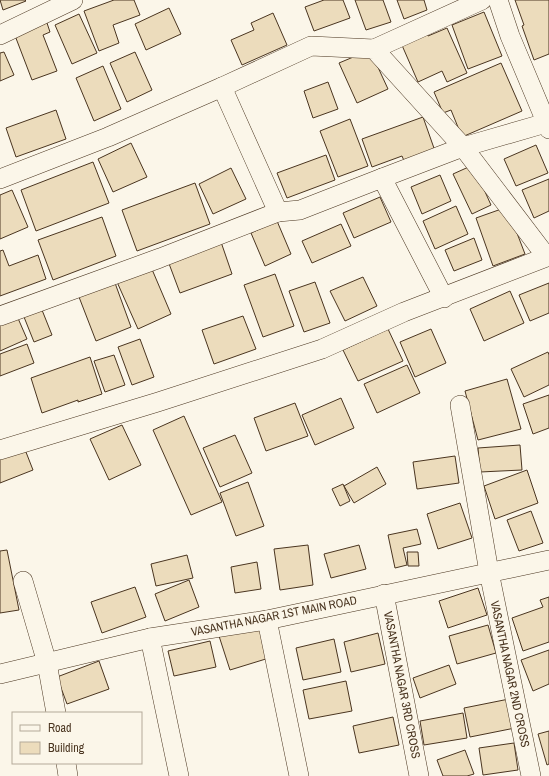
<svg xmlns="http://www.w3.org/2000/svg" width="549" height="776" font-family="'Archivo Narrow',sans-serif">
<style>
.building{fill:#ecdcbc;stroke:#4a3520}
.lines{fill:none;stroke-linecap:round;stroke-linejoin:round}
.minor-casing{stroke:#4a3520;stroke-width:20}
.minor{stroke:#fbf6e9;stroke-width:19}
.labels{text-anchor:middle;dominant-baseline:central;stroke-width:3;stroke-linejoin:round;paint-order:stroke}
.street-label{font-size:12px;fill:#4a3520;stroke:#fbf6e9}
</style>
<rect width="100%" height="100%" fill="#fbf6e9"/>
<g class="building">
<path d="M0 0H25L26 1 3 10Z"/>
<path d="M114 0H134L140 15 113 25 119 43 99 51 84 11Z"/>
<path d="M324 0H343L350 18 314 31 305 7Z"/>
<path d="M355 0H383L391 22 366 30Z"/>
<path d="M397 0H424L427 10 404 19Z"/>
<path d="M515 0H549V54L534 60 522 26 524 25Z"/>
<path d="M169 8 181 34 146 50 135 24Z"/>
<path d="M484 12 502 56 468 69 452 25Z"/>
<path d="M273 13 287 45 242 65 231 40 254 30 251 23Z"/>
<path d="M79 14 97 53 72 64 55 25Z"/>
<path d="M46 20 50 32 43 35 57 71 32 80 14 33Z"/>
<path d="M447 28 467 73 447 82 442 71 418 82 401 43 426 31 428 36Z"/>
<path d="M370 50 388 89 357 103 339 63Z"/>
<path d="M4 52 14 75 0 81V53Z"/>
<path d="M135 52 152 90 127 102 110 63Z"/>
<path d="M501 63 522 111 462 137 451 110 443 113 434 92Z"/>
<path d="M103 66 121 109 94 121 76 78Z"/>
<path d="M328 82 338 109 313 118 304 91Z"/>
<path d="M56 110 66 139 16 157 6 128Z"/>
<path d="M423 117 435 151 405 163 402 156 372 167 362 139Z"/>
<path d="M350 119 368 166 338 177 320 131Z"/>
<path d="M131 143 147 177 113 192 98 159Z"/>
<path d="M536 145 548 173 516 186 504 159Z"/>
<path d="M326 155 335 180 287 198 277 173Z"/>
<path d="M93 162 109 203 36 231 21 190Z"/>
<path d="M473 165 491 205 472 214 453 174Z"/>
<path d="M231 168 246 199 213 214 199 184Z"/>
<path d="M440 175 451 201 422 214 411 187Z"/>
<path d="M549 179V211L534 218 522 190Z"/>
<path d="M195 183 210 224 137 251 122 210Z"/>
<path d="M12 190 28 227 0 239V195Z"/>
<path d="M380 197 391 222 354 238 343 213Z"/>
<path d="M456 206 468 234 435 249 423 221Z"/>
<path d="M507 207 525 254 493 266 476 218Z"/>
<path d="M102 217 116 256 53 280 38 240Z"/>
<path d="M277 221 291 254 265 266 251 233Z"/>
<path d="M341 224 351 246 312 263 302 241Z"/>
<path d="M474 238 482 260 454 271 445 250Z"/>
<path d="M221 242 232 274 180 293 168 261Z"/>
<path d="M3 250 9 266 38 255 46 279 0 296V251Z"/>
<path d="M151 267 171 314 138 329 117 282Z"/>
<path d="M275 274 294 326 263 337 244 285Z"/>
<path d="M363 277 377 306 345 321 330 291Z"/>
<path d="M315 282 330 323 304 332 289 291Z"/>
<path d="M115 283 131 327 96 341 79 297Z"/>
<path d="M549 283V313L530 321 519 295Z"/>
<path d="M510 291 524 323 484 341 470 309Z"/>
<path d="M42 310 52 335 34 342 24 317Z"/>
<path d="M17 316 27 339 0 351V323Z"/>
<path d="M243 316 256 349 214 364 202 330Z"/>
<path d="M388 329 403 361 358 381 343 350Z"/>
<path d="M431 329 446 363 415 377 400 342Z"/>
<path d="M140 339 154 377 132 385 118 347Z"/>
<path d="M27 344 34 363 0 376V354Z"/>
<path d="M548 352 549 355V385L524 397 511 369Z"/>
<path d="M114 355 125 385 105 392 94 361Z"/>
<path d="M90 357 102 394 78 402V400L42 413 31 378Z"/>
<path d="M407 365 420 393 377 413 364 384Z"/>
<path d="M507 379 521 429 478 440 465 391Z"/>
<path d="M549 395V428L533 434 523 404Z"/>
<path d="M341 398 354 428 315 445 302 415Z"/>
<path d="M295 403 308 436 266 451 254 418Z"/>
<path d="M184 416 222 502 191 515 153 430Z"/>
<path d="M122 425 141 465 109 480 90 439Z"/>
<path d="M235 435 252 473 220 487 203 448Z"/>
<path d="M520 445 522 470 480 472 478 448Z"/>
<path d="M24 447 33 470 0 483V456Z"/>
<path d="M455 456 459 483 417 489 413 462Z"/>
<path d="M377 467 386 484 354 503 344 486Z"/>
<path d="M527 470 538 503 495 519 484 486Z"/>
<path d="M248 482 264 526 236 536 220 493Z"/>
<path d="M343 484 350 501 340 506 332 489Z"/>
<path d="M460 503 472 538 438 549 427 514Z"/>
<path d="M531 511 543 543 519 551 507 520Z"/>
<path d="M417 529 421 544 403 548 407 565 395 568 388 535Z"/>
<path d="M308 545 313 585 280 590 274 549Z"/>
<path d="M359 545 366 569 331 578 324 554Z"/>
<path d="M7 550 19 610 0 613V551Z"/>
<path d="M407 552H418L419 566H408Z"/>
<path d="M187 555 193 578 156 586 151 564Z"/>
<path d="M257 562 261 589 235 593 231 567Z"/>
<path d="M189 580 199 607 165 621 155 594Z"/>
<path d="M135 587 146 617 102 633 91 602Z"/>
<path d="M478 588 487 615 448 628 439 601Z"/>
<path d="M549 597V642L523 651 512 618 543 607 540 600Z"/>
<path d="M259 624 269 658 230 670 219 636Z"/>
<path d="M488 625 496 653 457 664 449 636Z"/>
<path d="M378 633 385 664 351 672 344 642Z"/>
<path d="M334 639 341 672 303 680 296 648Z"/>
<path d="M210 641 216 667 174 676 168 651Z"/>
<path d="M549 650V684L533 691 521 660Z"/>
<path d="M99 661 109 689 67 704 57 677Z"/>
<path d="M449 665 456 684 420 698 413 678Z"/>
<path d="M346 681 352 711 309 719 303 690Z"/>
<path d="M509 699 515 728 470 737 464 708Z"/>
<path d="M463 713 467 738 424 745 420 721Z"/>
<path d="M393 717 399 745 359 753 353 726Z"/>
<path d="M549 731V764L547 765 538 734Z"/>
<path d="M514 743 518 770 483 775 479 748Z"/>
<path d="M465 750 474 774 467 776H443L437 760Z"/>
</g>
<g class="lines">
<defs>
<g id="minor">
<path d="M498 0 510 36 549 129"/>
<path d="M0 35 73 0"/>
<path d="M374 49 482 0"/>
<path d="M222 87 311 46 374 49 463 147 546 256"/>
<path d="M382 178 463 147 546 123"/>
<path d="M0 179 108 137 222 87 278 212 160 258 0 316"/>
<path d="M278 212 300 210 382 178 444 298"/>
<path d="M460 405 489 572 531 776"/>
<path d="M0 450 158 402 322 349 404 312 549 256"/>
<path d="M23 581 47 663 56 713"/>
<path d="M384 594 419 776"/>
<path d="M267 620 299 776"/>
<path d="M150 638 179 776"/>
<path d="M0 674 150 638 267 620 549 560"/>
<path d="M66 763 68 776"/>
</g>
</defs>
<use href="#minor" class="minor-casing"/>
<use href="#minor" class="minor"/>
</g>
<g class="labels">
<g class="street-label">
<text transform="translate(274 616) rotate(-11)">VASANTHA NAGAR 1ST MAIN ROAD</text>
<text transform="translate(510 674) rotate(78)">VASANTHA NAGAR 2ND CROSS</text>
<text transform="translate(402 685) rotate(79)">VASANTHA NAGAR 3RD CROSS</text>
</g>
</g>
<rect x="12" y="712" width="130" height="52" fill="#fbf6e9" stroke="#b4a999"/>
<rect x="20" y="725" width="20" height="6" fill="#fbf6e9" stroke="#b4a999"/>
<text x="48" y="732" font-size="12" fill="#4a3520">Road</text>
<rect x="20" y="742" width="20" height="12" fill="#ecdcbc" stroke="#b4a999"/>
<text x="48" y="752" font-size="12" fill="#4a3520">Building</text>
</svg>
